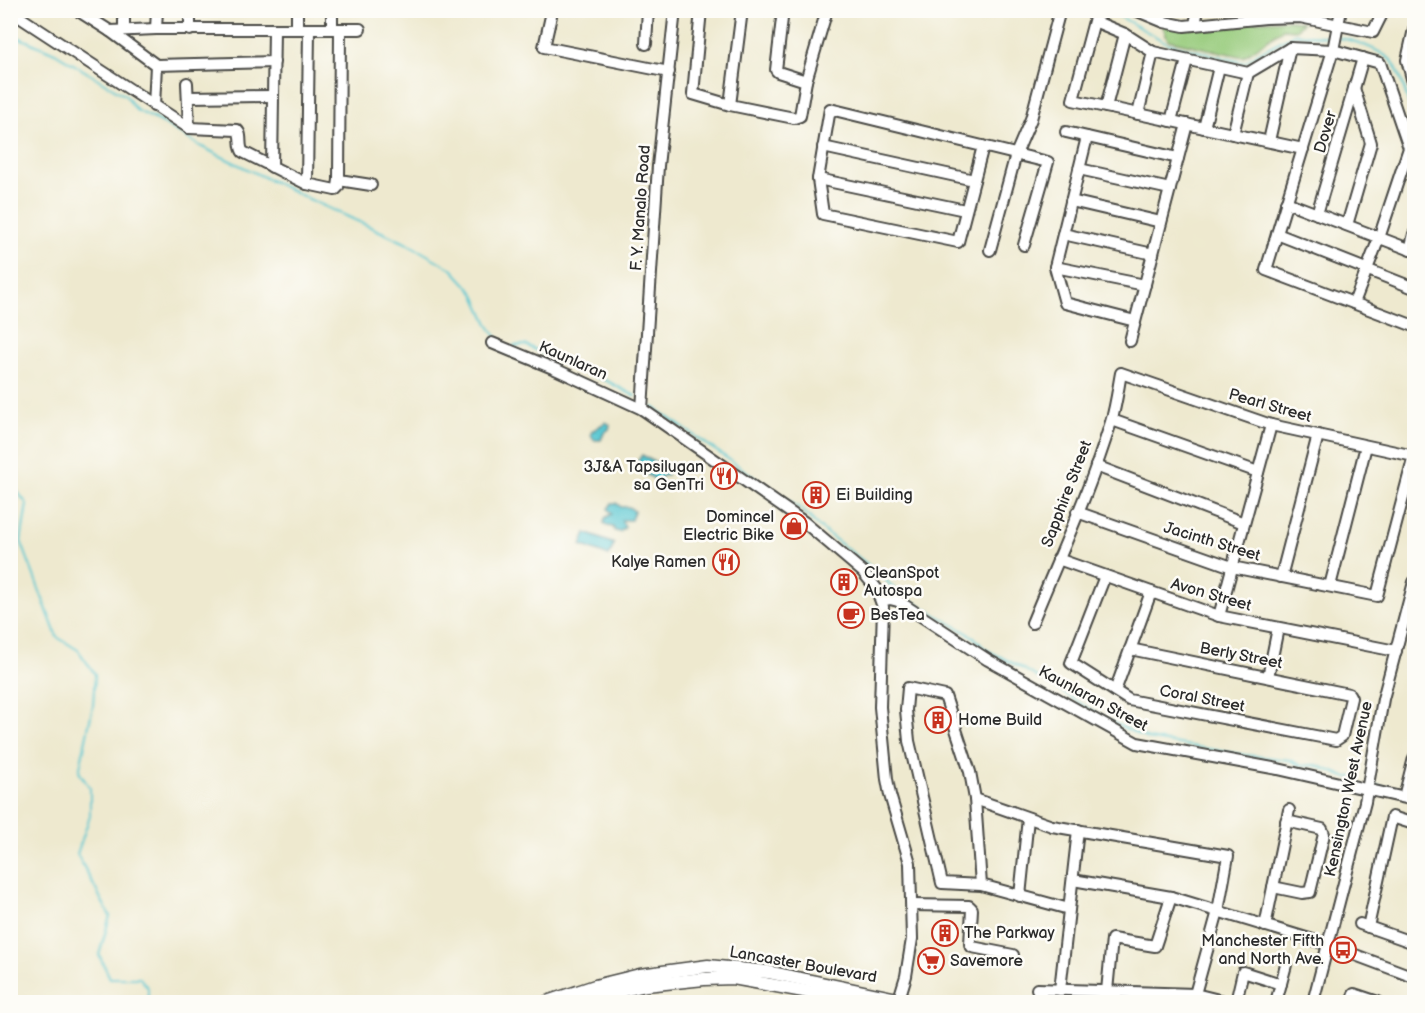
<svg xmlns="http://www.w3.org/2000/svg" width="1425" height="1013" font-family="'Balsamiq Sans',sans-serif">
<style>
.green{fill:#97cb7c;stroke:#617b54;stroke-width:1.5}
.water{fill:#5ac7d2;stroke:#42797e;stroke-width:1.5}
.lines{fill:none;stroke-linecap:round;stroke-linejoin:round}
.stream{stroke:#5ac7d2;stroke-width:2}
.minor-casing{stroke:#484844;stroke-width:14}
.major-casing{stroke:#484844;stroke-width:15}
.minor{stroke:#fff;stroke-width:10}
.major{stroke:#fff;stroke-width:12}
.labels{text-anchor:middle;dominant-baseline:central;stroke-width:5;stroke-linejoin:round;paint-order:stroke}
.street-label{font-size:16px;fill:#2b2b2b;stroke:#fdfcf7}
.poi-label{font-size:16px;fill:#2b2b2b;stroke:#fdfcf7;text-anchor:start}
</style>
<rect width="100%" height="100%" fill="#fdfcf7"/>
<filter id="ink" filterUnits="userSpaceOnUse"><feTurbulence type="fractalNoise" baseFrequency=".0167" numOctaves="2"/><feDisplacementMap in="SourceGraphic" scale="12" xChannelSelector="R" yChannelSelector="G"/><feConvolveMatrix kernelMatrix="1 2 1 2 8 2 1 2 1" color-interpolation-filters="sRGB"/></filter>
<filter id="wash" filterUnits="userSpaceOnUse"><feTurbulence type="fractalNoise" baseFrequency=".008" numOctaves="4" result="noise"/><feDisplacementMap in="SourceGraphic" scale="24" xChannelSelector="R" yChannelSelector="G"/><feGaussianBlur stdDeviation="1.35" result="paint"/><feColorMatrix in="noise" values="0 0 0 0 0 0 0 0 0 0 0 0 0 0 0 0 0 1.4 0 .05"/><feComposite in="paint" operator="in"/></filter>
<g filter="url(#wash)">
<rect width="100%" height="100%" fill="#eee9cf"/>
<path class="green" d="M1291 20 1303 22 1296 30 1283 29 1243 57 1168 40 1162 24Z"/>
<g class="water">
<path d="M606 422 610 425 609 429 604 433 601 440H594L591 435 592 431Z"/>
<path d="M642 455 666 469 667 475 662 476 658 481 634 467Z"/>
<path d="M612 503H616L621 507H629L634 511 631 520H621L625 527 620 532 615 531 613 527 607 526 604 523 605 518 612 514 608 509Z"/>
<path d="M586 533 614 544 609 556 581 545Z"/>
</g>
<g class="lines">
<g class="stream">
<path d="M1108 10 1169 44 1244 63 1260 52 1295 34 1332 37"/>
<path d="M10 32 15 36 55 53 126 96 136 110 163 123 200 146 313 201 408 244 452 269 474 293 489 326 499 341"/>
<path d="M1338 38C1352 39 1380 50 1391 60 1400 68 1412 113 1414 127"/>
<path d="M513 346 526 345 573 369 607 381 635 396"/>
<path d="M653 407 802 510 819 527 880 574 897 592 974 637 985 649 1022 668 1110 721 1148 739 1245 755 1290 760 1301 766 1316 765 1345 777H1360"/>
<path d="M10 482 27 504 21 541 57 637 78 650 95 674 93 706 79 772 90 788V816L77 854 110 916 99 955 110 978H140L148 988V1002"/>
<path d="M1374 785 1395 790"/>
</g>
</g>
</g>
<g filter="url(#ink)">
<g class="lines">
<defs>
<g id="minor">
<path d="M14 10 15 14 189 128 237 130C243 135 238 146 243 152L307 184 335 190 338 187 339 180 340 29"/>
<path d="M77 10 110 31 156 65 274 62"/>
<path d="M701 10 693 94 730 105 794 118 800 116 806 81 827 10"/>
<path d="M783 10 776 70 778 72 806 81"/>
<path d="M1135 10 1164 22 1184 26 1266 18 1300 17 1373 32 1384 10"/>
<path d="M1341 10 1333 50 1266 270 1414 326"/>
<path d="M551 16 544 47 669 72"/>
<path d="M1195 24 1198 10"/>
<path d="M124 29V10"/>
<path d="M156 29 157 10"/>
<path d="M297 29V10"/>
<path d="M332 29V10"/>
<path d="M1414 29 1407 60 1414 86"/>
<path d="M190 30V10"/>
<path d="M110 31 156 29H360"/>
<path d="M646 44 648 10"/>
<path d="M187 83 189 128"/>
<path d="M188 97 273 96"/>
<path d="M730 105 742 10"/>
<path d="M154 106 156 65"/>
<path d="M1106 107 1125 34"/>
<path d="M1138 114 1153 52"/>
<path d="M1171 121 1187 60"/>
<path d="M1204 128 1219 67"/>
<path d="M1066 132 1178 158"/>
<path d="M1233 134 1248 73"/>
<path d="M1087 137 1055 267 1065 303 1135 321"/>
<path d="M1269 141 1290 48"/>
<path d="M983 146 958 242 823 214 818 179 830 109 1048 162 1024 245"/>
<path d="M823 147 974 180"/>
<path d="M1303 149 1073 100 1094 21 1125 34 1153 52 1248 73 1290 48 1333 50 1380 63 1409 148 1379 238 1354 303"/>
<path d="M272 167 274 29"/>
<path d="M1079 169 1170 189"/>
<path d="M818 179 965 210"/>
<path d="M339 180 371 185"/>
<path d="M307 184 309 30"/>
<path d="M1071 201 1161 222"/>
<path d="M1286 202 1414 251"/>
<path d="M1317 214 1363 58"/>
<path d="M1347 225 1371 143 1354 88"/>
<path d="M1063 234 1153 254"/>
<path d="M1277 234 1414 288"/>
<path d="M990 250 1016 154 1031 119 1060 10"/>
<path d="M1410 250 1414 234"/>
<path d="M1055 267 1145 285"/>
<path d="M1130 341 1187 124"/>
<path d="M492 343 555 369 642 409 804 522 863 572 876 588 883 607 880 707 887 779 890 795 910 863 912 939 906 976 898 1002"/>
<path d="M642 409 658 166 675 10"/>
<path d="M1112 420 1258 472"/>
<path d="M1096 466 1244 523"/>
<path d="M1058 559 1219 616 1396 651"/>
<path d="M1105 576 1071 663 1129 700 1336 740 1342 736 1351 698 1349 694 1130 649"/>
<path d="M1281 577 1318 435"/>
<path d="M1330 586 1366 446"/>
<path d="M882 601 890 599 898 601 988 660 1137 743 1278 769 1414 800"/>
<path d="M1219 616 1271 425"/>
<path d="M1032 623C1059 557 1090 491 1111 422 1116 406 1118 389 1121 373L1271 425 1414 456 1377 596 1232 567 1077 512"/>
<path d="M1268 677 1278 628"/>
<path d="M1115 691 1151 592"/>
<path d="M1404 797 1414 758"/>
<path d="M975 799 1052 826 1228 856 1218 911 1195 994"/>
<path d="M1073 880 1171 897 1326 944 1414 977"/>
<path d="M981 885 975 799 970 772 945 696 908 688 906 710 909 741 942 883 981 885 1069 909"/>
<path d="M1273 887 1302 893 1310 892 1324 834 1322 829 1286 821"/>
<path d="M1020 896 1028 818"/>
<path d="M912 905 969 906 972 909 970 944 972 947 1013 955"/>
<path d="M1360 924 1414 943"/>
<path d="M1265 926 1289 810"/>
<path d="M1368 927 1392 817 1414 824"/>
<path d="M1037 989 1195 994 1227 1002"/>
<path d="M1060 990 1078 830"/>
<path d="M1107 991 1112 939 1155 946 1171 897"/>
<path d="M1236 1002 1243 972 1281 984"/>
<path d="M1276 1002 1286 965"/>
<path d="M1313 1002 1365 802 1383 699 1414 582"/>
<path d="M1351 1002 1354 994 1378 1002"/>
</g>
<g id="major">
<path d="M547 1002 595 986 640 975 708 966 768 972 912 1002"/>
<path d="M582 1002 602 995 646 985 704 979 733 978 863 1002"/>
</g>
</defs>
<use href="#minor" class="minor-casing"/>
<use href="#major" class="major-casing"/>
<use href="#minor" class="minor"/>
<use href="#major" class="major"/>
</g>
</g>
<defs>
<symbol id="restaurant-ring" viewBox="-11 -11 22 22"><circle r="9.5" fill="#fdfcf7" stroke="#c8321e" stroke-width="1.5"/><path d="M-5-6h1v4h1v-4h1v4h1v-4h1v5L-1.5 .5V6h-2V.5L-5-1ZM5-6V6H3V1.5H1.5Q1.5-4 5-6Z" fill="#c8321e"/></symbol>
<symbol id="building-ring" viewBox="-11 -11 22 22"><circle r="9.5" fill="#fdfcf7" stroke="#c8321e" stroke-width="1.5"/><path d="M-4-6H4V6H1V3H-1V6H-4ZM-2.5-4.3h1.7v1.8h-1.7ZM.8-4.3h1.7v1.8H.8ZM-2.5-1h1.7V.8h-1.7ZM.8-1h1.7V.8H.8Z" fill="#c8321e"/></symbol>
<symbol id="shop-ring" viewBox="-11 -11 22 22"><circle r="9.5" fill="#fdfcf7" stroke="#c8321e" stroke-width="1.5"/><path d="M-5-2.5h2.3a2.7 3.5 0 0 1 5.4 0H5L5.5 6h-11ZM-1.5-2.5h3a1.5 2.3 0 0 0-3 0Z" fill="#c8321e"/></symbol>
<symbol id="cafe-ring" viewBox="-11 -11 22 22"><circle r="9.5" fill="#fdfcf7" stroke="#c8321e" stroke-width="1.5"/><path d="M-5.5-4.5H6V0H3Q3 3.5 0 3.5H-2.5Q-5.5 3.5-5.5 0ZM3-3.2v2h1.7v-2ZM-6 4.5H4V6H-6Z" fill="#c8321e"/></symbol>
<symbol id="bus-ring" viewBox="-11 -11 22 22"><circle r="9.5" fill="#fdfcf7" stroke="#c8321e" stroke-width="1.5"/><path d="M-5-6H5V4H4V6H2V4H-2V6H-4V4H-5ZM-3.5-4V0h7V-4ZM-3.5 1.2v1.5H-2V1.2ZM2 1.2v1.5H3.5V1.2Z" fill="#c8321e"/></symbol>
<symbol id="supermarket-ring" viewBox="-11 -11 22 22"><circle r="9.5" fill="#fdfcf7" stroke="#c8321e" stroke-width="1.5"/><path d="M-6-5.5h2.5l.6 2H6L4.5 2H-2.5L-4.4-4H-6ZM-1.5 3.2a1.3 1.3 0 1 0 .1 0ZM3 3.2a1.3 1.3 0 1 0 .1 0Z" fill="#c8321e"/></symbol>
</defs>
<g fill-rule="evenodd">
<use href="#restaurant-ring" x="709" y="461" width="30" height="30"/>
<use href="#building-ring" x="801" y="480" width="30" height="30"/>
<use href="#shop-ring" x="779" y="511" width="30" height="30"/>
<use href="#restaurant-ring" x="711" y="547" width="30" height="30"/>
<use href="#building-ring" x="829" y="567" width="30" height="30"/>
<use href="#cafe-ring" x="836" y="600" width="30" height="30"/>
<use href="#building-ring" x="923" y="705" width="30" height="30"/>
<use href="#building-ring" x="930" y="918" width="30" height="30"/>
<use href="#bus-ring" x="1328" y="935" width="30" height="30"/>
<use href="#supermarket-ring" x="916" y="946" width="30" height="30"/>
</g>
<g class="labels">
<g class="street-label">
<text transform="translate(1326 132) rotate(-74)">Dover</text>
<text transform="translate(641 208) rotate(-86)">F. Y. Manalo Road</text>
<text transform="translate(573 361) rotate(24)">Kaunlaran</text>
<text transform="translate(1270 406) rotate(16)">Pearl Street</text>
<text transform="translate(1067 494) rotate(-69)">Sapphire Street</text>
<text transform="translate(1212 542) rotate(17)">Jacinth Street</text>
<text transform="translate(1211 595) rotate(16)">Avon Street</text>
<text transform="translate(1241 656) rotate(11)">Berly Street</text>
<text transform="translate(1093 699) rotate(28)">Kaunlaran Street</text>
<text transform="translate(1202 699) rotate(11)">Coral Street</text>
<text transform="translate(1349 789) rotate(-78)">Kensington West Avenue</text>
<text transform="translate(803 965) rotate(10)">Lancaster Boulevard</text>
</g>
<g class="poi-label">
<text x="704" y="467" text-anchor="end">3J&amp;A Tapsilugan<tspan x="704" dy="18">sa GenTri</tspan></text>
<text x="836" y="495">Ei Building</text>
<text x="774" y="517" text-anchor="end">Domincel<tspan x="774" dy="18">Electric Bike</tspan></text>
<text x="706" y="562" text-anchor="end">Kalye Ramen</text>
<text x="864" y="573">CleanSpot<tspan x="864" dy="18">Autospa</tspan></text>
<text x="870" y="615">BesTea</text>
<text x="958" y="720">Home Build</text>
<text x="964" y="933">The Parkway</text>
<text x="1324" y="941" text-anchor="end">Manchester Fifth<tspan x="1324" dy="18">and North Ave.</tspan></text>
<text x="950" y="961">Savemore</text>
</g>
</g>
<rect width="1425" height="1013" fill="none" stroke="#fdfcf7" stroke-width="36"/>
</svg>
